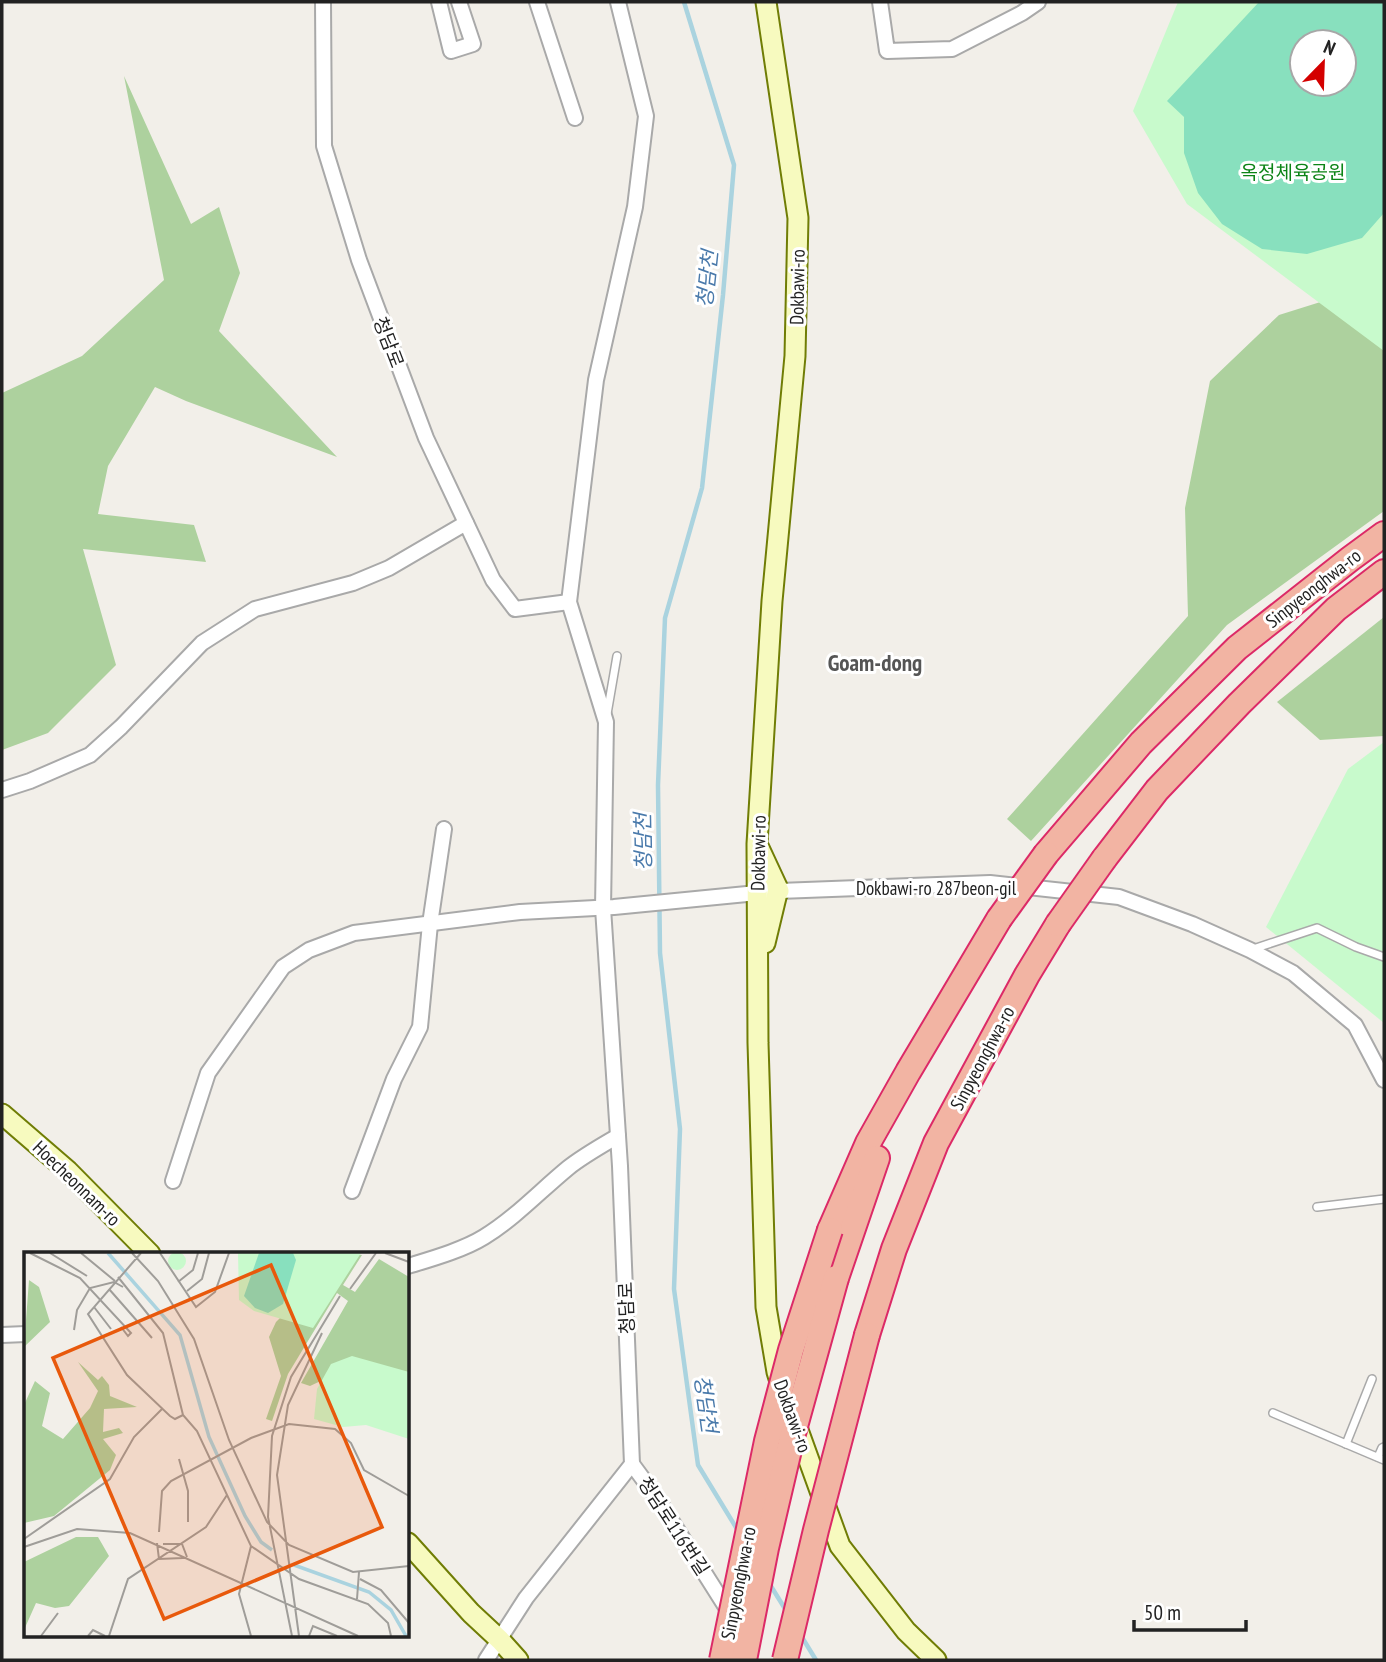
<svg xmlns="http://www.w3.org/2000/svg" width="1386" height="1662" font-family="'PT Sans Narrow','Noto Sans KR',sans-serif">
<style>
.forest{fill:#add19e}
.park{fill:#c8facc;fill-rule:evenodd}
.pitch{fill:#88e0be;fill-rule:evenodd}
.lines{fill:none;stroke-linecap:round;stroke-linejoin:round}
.stream{stroke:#aad3df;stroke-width:4.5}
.service-casing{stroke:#a9a9a9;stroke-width:10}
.minor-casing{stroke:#a9a9a9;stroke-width:18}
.secondary-casing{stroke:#707d05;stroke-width:23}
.trunk-casing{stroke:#dc2a67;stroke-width:28}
.service{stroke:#fff;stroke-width:7}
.minor{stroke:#fff;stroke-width:14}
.secondary{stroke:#f7fabf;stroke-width:19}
.trunk{stroke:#f2b4a3;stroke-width:24}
.trunk-bridge-casing{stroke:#dc2a67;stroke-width:28;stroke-linecap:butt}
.trunk-bridge{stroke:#f2b4a3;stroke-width:24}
.labels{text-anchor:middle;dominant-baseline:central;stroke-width:6;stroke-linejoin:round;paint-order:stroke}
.park-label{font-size:19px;fill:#0c8416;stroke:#fff}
.street-label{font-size:19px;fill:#222;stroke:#fff}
.water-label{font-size:21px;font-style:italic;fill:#4a7aab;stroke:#fff}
.quarter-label{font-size:23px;font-weight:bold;fill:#555;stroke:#fff}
.inset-river{fill:none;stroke:#aad3df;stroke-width:3.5}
.inset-road{fill:none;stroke:#9f9d99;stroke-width:2}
.view{fill:#e8590c;fill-opacity:0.15;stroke:#e8590c;stroke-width:3.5}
.inset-edge{fill:none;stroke:#222;stroke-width:3.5}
</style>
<rect width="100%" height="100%" fill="#f2efe9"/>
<g class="forest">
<path d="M124 76 191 224 219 207 240 273 219 331 337 457 186 401 155 387 108 466 98 514 194 525 206 562 83 549 116 665 48 733 2 750V393L82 356 164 280Z"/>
<path d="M1384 269V511L1227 625 1031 841 1007 819 1188 616 1185 508 1210 381 1279 315 1365 288Z"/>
<path d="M1384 617V736L1320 740 1277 702Z"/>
</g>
<g class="park">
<path d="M1178 2H1384V351L1187 204 1133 111ZM1302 42H1344V84H1302Z"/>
<path d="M1384 742V1023L1266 927 1348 769Z"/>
</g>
<path class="pitch" d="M1259 2H1384V213L1362 238 1307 254 1262 249 1222 224 1198 193 1184 153V117L1167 101ZM1302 42H1344V84H1302Z"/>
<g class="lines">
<g class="stream">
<path d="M684 2 734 165 723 295 702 488 665 618 658 785 660 953 680 1129 674 1289 698 1465 740 1534"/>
<path d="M769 1583 787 1612"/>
<path d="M800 1634 816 1660"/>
</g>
<defs>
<g id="service">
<path d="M607 714 617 656"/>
<path d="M1250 950 1317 928 1356 947 1384 957"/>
<path d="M1317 1207 1384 1199"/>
<path d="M1273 1413 1384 1460"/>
<path d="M1346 1444 1372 1379"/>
<path d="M1378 1457 1382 1448 1384 1447"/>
</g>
<g id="minor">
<path d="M323 2 324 146 359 260 426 438 493 580 515 609 569 602"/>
<path d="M439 2 451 51 473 44 459 2"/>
<path d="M537 2 575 118"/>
<path d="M880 2 887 51 952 49 1022 13 1038 2"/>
<path d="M2 790 30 781 90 755 121 727 202 643 255 609 353 583 389 568 466 523"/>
<path d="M173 1181 208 1073 283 967 309 950 354 933 520 912 614 907 757 893H777L779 891 990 883 1119 897 1192 924 1250 950 1293 973 1355 1025 1384 1080"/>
<path d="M352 1191 394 1079 420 1027 430 924 444 829"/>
<path d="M408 1266C431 1259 463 1250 484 1237 515 1218 540 1191 568 1168 583 1156 601 1146 618 1136"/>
<path d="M2 1335 26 1334"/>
<path d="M632 1464 657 1498 731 1615"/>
<path d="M486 1660 526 1598 632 1464 620 1166 603 908 606 722 569 602 596 380 635 207 646 116 618 2"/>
</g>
<g id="secondary">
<path d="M766 2 798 218 795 356 772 601 757 844 758 1043 766 1307 777 1372 782 1388"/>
<path d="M759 848 779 891"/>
<path d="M765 943 777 893"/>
<path d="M2 1114 68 1171 150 1254"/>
<path d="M794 1419 840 1546 906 1631 936 1660"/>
<path d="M408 1543 471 1613 500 1640 518 1660"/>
</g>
<g id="trunk">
<path d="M1046 854 1141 743 1237 648 1350 559 1384 534"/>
<path d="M1104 859 1157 790 1239 704 1336 609 1384 572"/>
<path d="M830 1230 868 1143 908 1072 999 919"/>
<path d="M836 1278 877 1158"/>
<path d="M867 1335 894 1249 936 1143 1027 975 1058 924"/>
</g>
</defs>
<use href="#service" class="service-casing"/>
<use href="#minor" class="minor-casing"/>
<use href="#secondary" class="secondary-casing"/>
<use href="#trunk" class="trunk-casing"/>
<use href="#service" class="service"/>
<use href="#minor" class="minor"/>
<use href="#secondary" class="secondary"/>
<use href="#trunk" class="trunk"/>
<defs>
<g id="trunk-bridge">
<path d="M999 919 1046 854"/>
<path d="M1058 924 1104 859"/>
<path d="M722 1660 767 1441 791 1350 830 1230"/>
<path d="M744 1660 766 1548 792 1437 836 1278"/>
<path d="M785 1660 816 1530 867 1335"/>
</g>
</defs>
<use href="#trunk-bridge" class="trunk-bridge-casing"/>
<use href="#trunk-bridge" class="trunk-bridge"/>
</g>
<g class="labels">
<g class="park-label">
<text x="1293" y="172">옥정체육공원</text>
</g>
<g class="street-label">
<text transform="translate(797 287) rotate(-89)">Dokbawi-ro</text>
<text transform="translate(389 342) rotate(69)">청담로</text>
<text transform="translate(1313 588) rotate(-38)">Sinpyeonghwa-ro</text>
<text transform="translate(758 853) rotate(-89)">Dokbawi-ro</text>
<text x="936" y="888">Dokbawi-ro 287beon-gil</text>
<text transform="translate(982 1058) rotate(-62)">Sinpyeonghwa-ro</text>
<text transform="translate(77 1183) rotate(44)">Hoecheonnam-ro</text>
<text transform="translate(626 1308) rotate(-92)">청담로</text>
<text transform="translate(793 1416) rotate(70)">Dokbawi-ro</text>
<text transform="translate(674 1526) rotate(57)">청담로116번길</text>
<text transform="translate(738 1583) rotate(-79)">Sinpyeonghwa-ro</text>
</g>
<g class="water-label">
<text transform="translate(707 279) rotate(-84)">청담천</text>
<text transform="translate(643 842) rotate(-91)">청담천</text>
<text transform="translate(706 1404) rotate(82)">청담천</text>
</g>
<g class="quarter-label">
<text x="875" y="662">Goam-dong</text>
</g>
</g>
<g transform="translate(24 1252)">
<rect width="385" height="385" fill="#f2efe9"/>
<path d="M321 1 338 3 319 33 331 40 355 7 385 25V126L301 127 286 134 277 131 324 49 313 41 264 122 248 169 242 167 257 124 245 85 252 70ZM5 28 15 35 26 70 0 95ZM54 110 74 128 78 124 85 133 86 144 113 155 80 157 79 180 95 176 99 181 79 187 92 203 86 218 30 264 0 271V153L11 129 26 141 18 174 39 187 66 156 74 139ZM52 285H74L85 304 45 354 31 356 12 351 0 378V310Z" fill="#add19e"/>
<path d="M144 9a9 9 0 1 1 18 0a9 9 0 1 1-18 0ZM214 1H337L289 76 230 59 215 48ZM328 104 385 120V187L342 173 319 175 290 167 293 137 307 112Z" fill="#c8facc"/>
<path d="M235 1H269L272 8 259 52 244 61 231 56 220 44Z" fill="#88e0be"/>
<path class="inset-river" d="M84 1 156 83 185 185 221 264 237 290 248 298M270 313 345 340 367 358 382 384"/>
<path class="inset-road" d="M6 1 56 26 107 81 104 84 97 75M26 1 63 24M57 1 91 29M108 1 134 29 170 87 205 188 243 270 265 293 329 320 385 314M117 1 64 62 103 123 146 164 151 167 159 163M136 1 172 55 191 40 205 1M361 1 385 10M94 25 139 81 159 163 173 179 227 294 215 342 227 384M154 30 169 18 174 1M85 37 128 86M326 37 352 1M163 39 178 27 185 1M70 55 87 77M50 78 53 58 66 36 90 30 99 35M155 207 164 239V270M135 280 138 239 147 229 227 186 265 172 311 177 327 191 340 218 385 244M0 287 86 227 110 185 138 157M133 291 135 307 159 306M139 292H158L163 305M227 294 275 327 344 352 364 371 367 384M0 295 53 277 106 281 334 384M336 327 357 338 385 371M333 347 335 320M17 384 34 361M64 384 69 378 81 384M85 384 104 327 182 275 203 243M268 384 244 265 248 184 267 125 316 44M275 384 253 223 264 153 298 81M285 384 289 374 313 384"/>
<path class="view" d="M247 13 358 275 140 367 29 106Z"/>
<rect width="385" height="385" class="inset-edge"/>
</g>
<rect width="1386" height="1662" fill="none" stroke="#222222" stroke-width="7"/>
<g transform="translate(1323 63) rotate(23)"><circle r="33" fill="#ffffff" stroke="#a7a7a7" stroke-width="2"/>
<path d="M0-5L12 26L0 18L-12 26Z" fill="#d40000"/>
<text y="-10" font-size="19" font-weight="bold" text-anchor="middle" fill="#222222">N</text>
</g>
<path d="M1134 1620v10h112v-10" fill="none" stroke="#222222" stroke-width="3.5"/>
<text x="1144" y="1620" font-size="21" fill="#222222" stroke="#ffffff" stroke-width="5" paint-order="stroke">50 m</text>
</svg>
